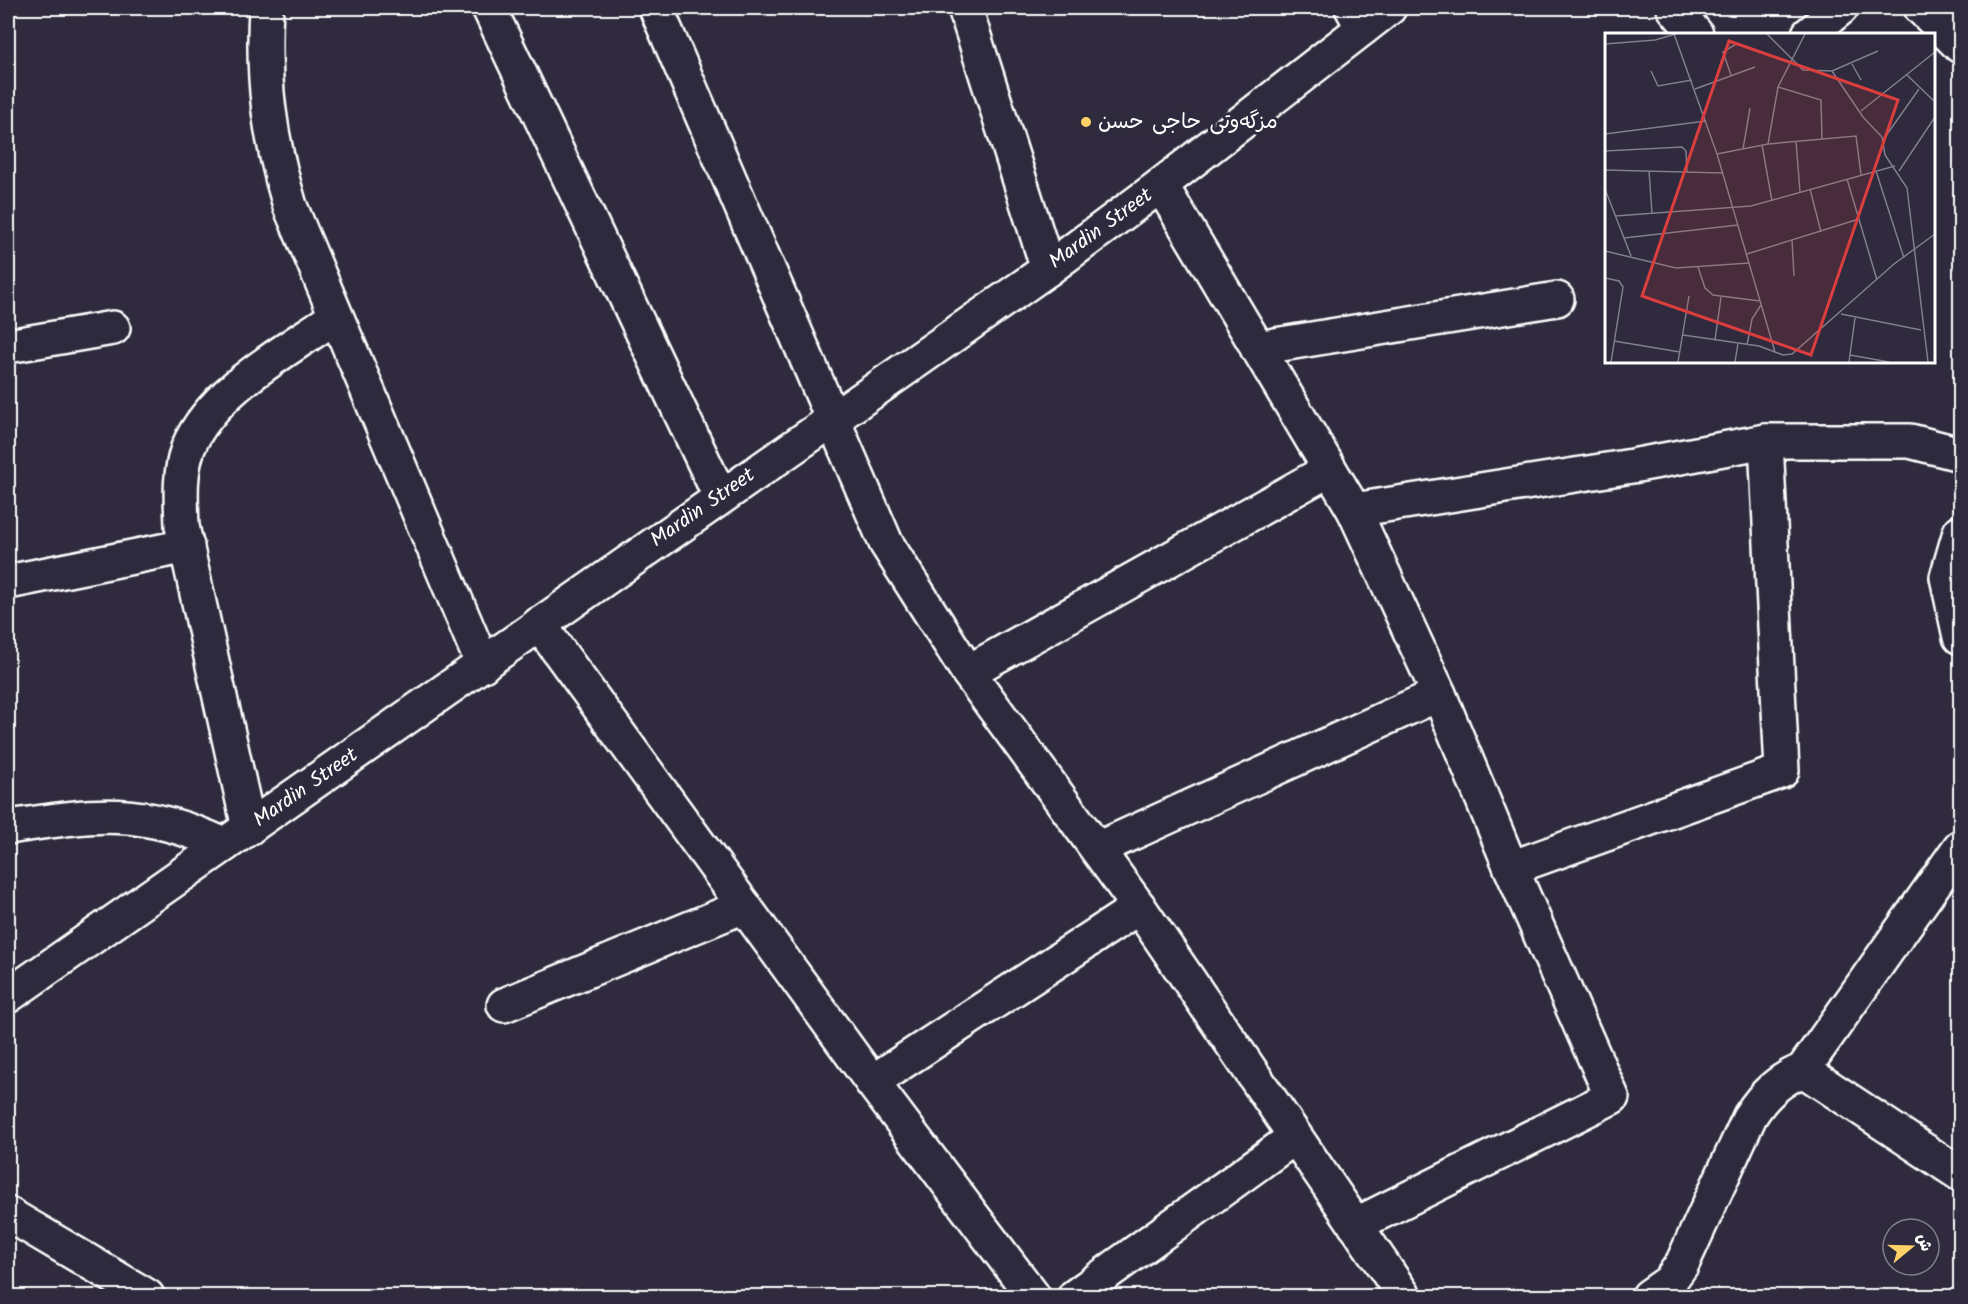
<svg xmlns="http://www.w3.org/2000/svg" width="1968" height="1304" font-family="Kalam,'Playpen Sans Arabic',sans-serif">
<style>
.lines{fill:none;stroke-linecap:round;stroke-linejoin:round}
.street-casing{stroke:#fff;stroke-width:38}
.secondary-casing{stroke:#fff;stroke-width:38}
.street{stroke:#2f2a3d;stroke-width:33}
.secondary{stroke:#2f2a3d;stroke-width:33}
.poi-dot{fill:#ffd166;stroke:#2f2a3d;stroke-width:2}
.labels{text-anchor:middle;dominant-baseline:central;stroke-width:6;stroke-linejoin:round;paint-order:stroke}
.poi-label{font-size:21px;fill:#fff;stroke:#2f2a3d;text-anchor:start}
.street-label{font-size:21px;fill:#fff;stroke:#2f2a3d}
.inset-road{fill:none;stroke:#827f8b;stroke-width:1.5}
.view{fill:#da3e3e;fill-opacity:0.15;stroke:#da3e3e;stroke-width:3}
.inset-edge{fill:none;stroke:#fff;stroke-width:3}
</style>
<rect width="100%" height="100%" fill="#2f2a3d"/>
<filter id="ink" filterUnits="userSpaceOnUse"><feTurbulence type="fractalNoise" baseFrequency=".0167" numOctaves="2"/><feDisplacementMap in="SourceGraphic" scale="12" xChannelSelector="R" yChannelSelector="G"/><feConvolveMatrix kernelMatrix="1 2 1 2 8 2 1 2 1" color-interpolation-filters="sRGB"/></filter>
<g filter="url(#ink)">
<g class="lines">
<defs>
<g id="street">
<path d="M266 8C262 79 269 137 290 206L483 665"/>
<path d="M489 8 720 496"/>
<path d="M656 8 886 543 968 672 1139 907 1404 1296"/>
<path d="M965 8 1048 269"/>
<path d="M1352 8 1363 28"/>
<path d="M1674 8 1696 34"/>
<path d="M1921 8 1960 46"/>
<path d="M1809 34 1841 8"/>
<path d="M1161 185 1354 510 1439 694 1511 868 1612 1097 1355 1225"/>
<path d="M8 346 113 328"/>
<path d="M1257 348 1557 299"/>
<path d="M1354 510 1632 466 1766 441H1910L1960 454"/>
<path d="M1960 532 1947 577 1960 637"/>
<path d="M8 582 187 546"/>
<path d="M539 624 872 1082 1033 1296"/>
<path d="M968 672 1329 470"/>
<path d="M8 827C94 814 141 806 224 845"/>
<path d="M249 828 182 526C181 500 179 473 188 448 211 391 286 351 335 317"/>
<path d="M1097 849 1439 694"/>
<path d="M1511 868 1782 771 1766 441"/>
<path d="M504 1005 744 906"/>
<path d="M1803 1070 1960 1174"/>
<path d="M872 1082 1139 907"/>
<path d="M8 1214 147 1296"/>
<path d="M1075 1296 1295 1137"/>
<path d="M1649 1296 1669 1282 1682 1264 1750 1116C1764 1094 1779 1080 1803 1070L1960 847"/>
</g>
<path id="secondary" d="M8 996 1048 269 1161 185 1389 8"/>
</defs>
<use href="#street" class="street-casing"/>
<use href="#secondary" class="secondary-casing"/>
<use href="#street" class="street"/>
<use href="#secondary" class="secondary"/>
</g>
</g>
<circle class="poi-dot" cx="1086" cy="122" r="6"/>
<g class="labels">
<g class="poi-label">
<text x="1098" y="122">مزگەوتی حاجی حسن</text>
</g>
<g class="street-label">
<text transform="translate(1101 229) rotate(-36)">Mardin Street</text>
<text transform="translate(703 508) rotate(-35)">Mardin Street</text>
<text transform="translate(306 788) rotate(-35)">Mardin Street</text>
</g>
</g>
<g transform="translate(1605 33)">
<rect width="330" height="330" fill="#2f2a3d"/>
<path class="inset-road" d="M69 1 112 121 170 319M162 1 198 37 227 38 273 18M0 11 50 7 71 1M247 31 256 47M46 38 53 53 87 47M227 38 258 84 277 104 280 122 302 155 323 329M126 42 118 19 131 11M302 42 330 69M173 54 216 67 217 106M90 56 150 34M256 78 330 19M0 101 101 88M278 107 314 56M191 108 195 159M163 111 173 54 200 1M157 112 167 168M138 116 145 75M0 118 77 114 81 118 82 139M112 121 163 111 251 103 256 142M0 137 118 140M44 138 47 180M271 138 299 225M294 138 330 84M242 146 272 247M0 156 26 223M205 156 216 199M10 183 146 173 290 133M19 205 133 192M187 207 189 243M0 218 71 235 144 230M142 221 254 186M93 234 100 255 108 262 155 268M0 245 14 248 18 254 6 329M236 281 316 297M78 302 154 313 178 322 187 321 289 231 330 201M110 307 116 264M9 308 75 319M142 312 147 286 156 272M245 322 284 329M73 329 84 263M130 329 133 310M244 329 250 285"/>
<path class="view" d="M124 8 293 67 206 322 37 263Z"/>
<rect width="330" height="330" class="inset-edge"/>
</g>
<rect width="1968" height="1304" fill="none" stroke="#2f2a3d" stroke-width="30"/>
<rect x="15" y="15" width="1938" height="1274" fill="none" stroke="#fff" stroke-width="2" filter="url(#ink)"/>
<g transform="translate(1911 1247) rotate(71)"><circle r="28" fill="#2f2a3d" stroke="#827f8b" stroke-width="1.5"/>
<path d="M0-4.5L10 22L0 15L-10 22Z" fill="#ffd166"/>
<text y="-9" font-size="16" font-weight="bold" text-anchor="middle" fill="#ffffff">ش</text>
</g>
</svg>
